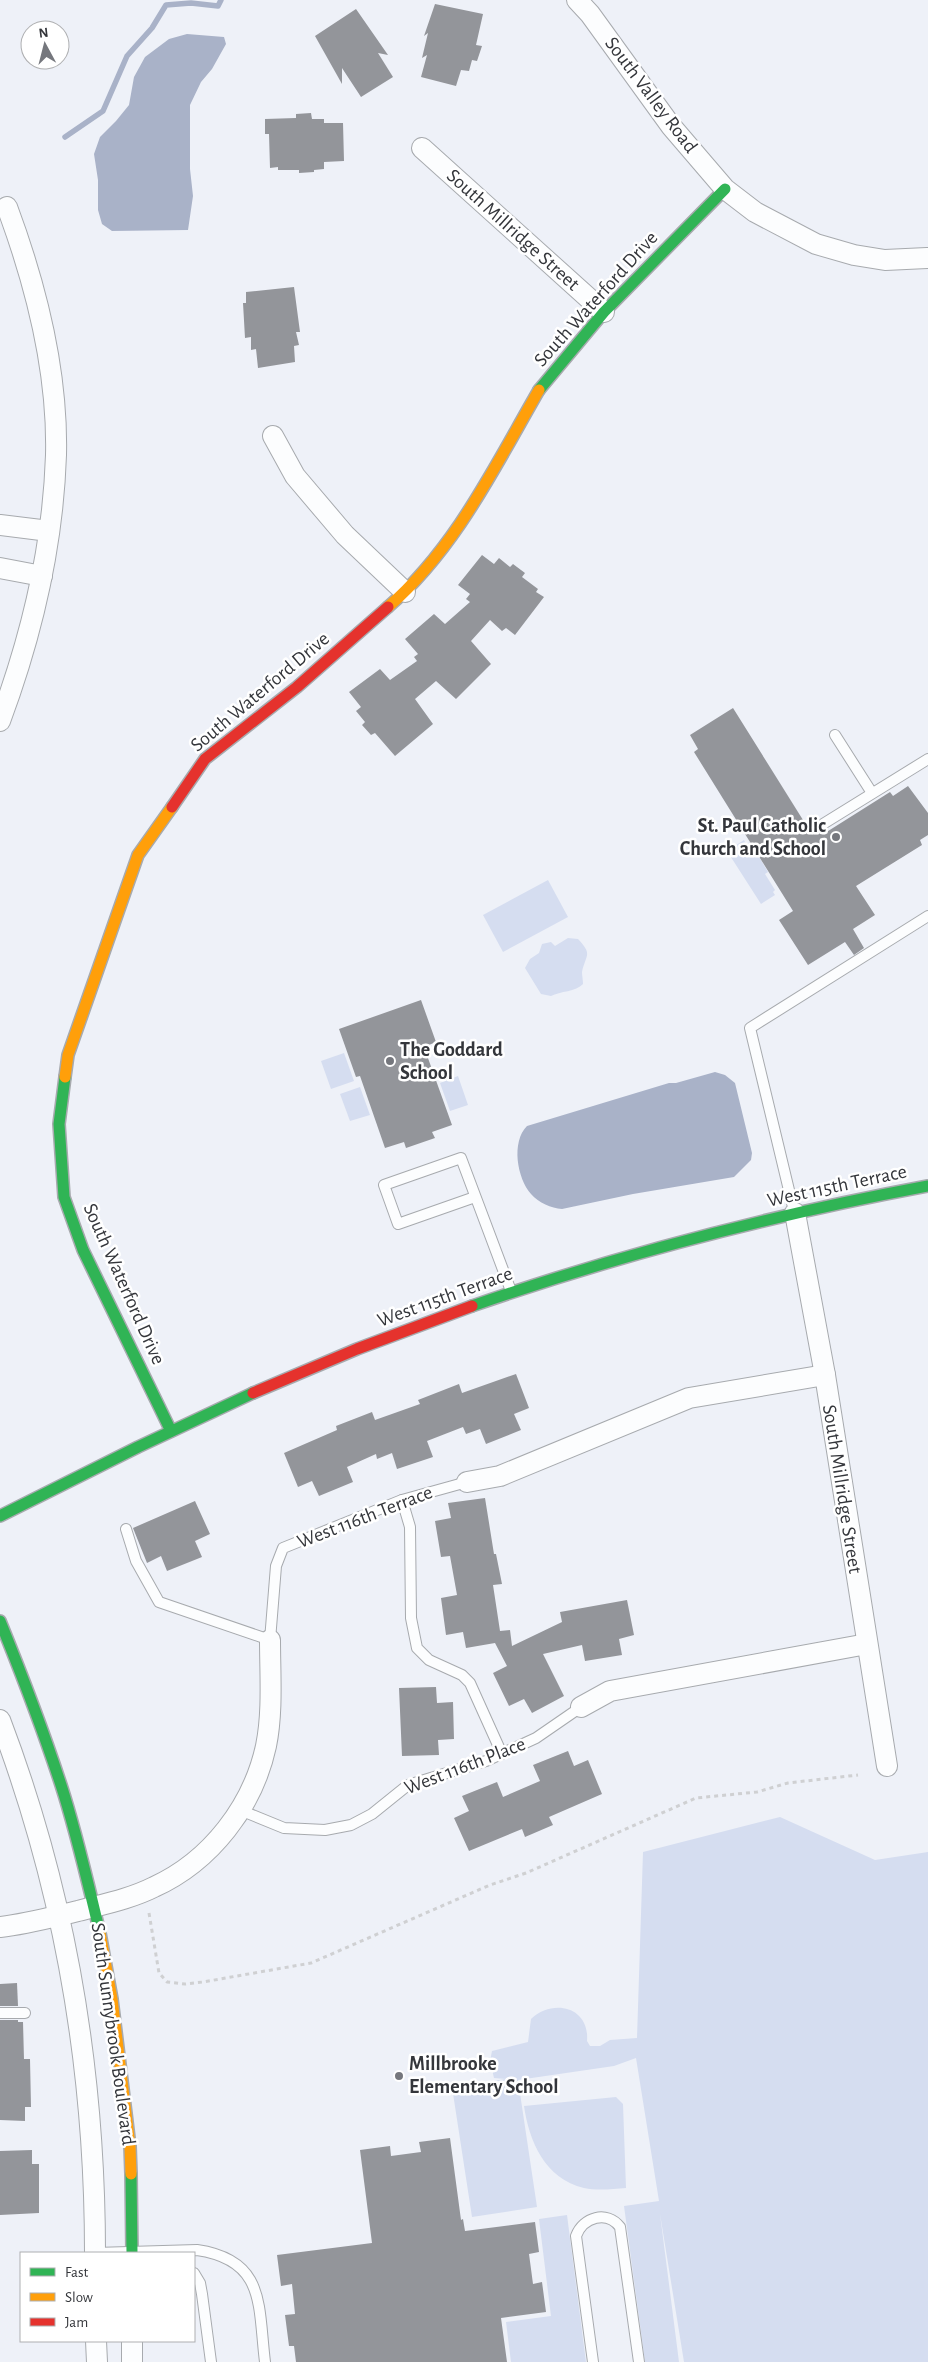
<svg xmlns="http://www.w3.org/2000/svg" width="928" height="2362" font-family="'Alegreya Sans',sans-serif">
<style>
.green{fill:#d5ddf0}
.water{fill:#a9b2c8}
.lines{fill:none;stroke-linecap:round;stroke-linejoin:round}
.stream{stroke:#a9b2c8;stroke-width:5.5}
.building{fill:#93959a}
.lane-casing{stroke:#a7aaae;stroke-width:12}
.street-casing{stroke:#a7aaae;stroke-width:22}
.fast-casing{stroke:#a7aaae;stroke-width:14}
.slow-casing{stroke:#a7aaae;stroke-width:14}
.jam-casing{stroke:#a7aaae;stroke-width:14}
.path{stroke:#cfd0d2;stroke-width:3;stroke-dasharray:4 4;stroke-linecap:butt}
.lane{stroke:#fcfdfe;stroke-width:10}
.street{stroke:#fcfdfe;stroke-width:20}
.fast{stroke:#30b455;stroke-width:11}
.slow{stroke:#ff9f0a;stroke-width:11}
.jam{stroke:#e5322d;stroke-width:11}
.poi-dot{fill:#75777d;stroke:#fff;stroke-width:2}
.labels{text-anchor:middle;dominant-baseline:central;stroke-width:5;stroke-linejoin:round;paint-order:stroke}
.street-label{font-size:20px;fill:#34363b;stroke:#fff}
.poi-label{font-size:20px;font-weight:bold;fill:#34363b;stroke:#fff;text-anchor:start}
</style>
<rect width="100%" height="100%" fill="#eef1f8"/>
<g class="green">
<path d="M744 840 746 844 750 842 768 872 765 874 775 890 773 892 775 895 761 904 727 851Z"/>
<path d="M548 880 568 917 503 952 483 915Z"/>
<path d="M568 938 578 939C593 955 586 954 582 972 582 976 583 980 583 984 576 992 560 991 551 996L541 994 525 968 530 959 539 953 542 944 551 942 555 946Z"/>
<path d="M344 1053 354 1081 331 1089 321 1061Z"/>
<path d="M458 1076 468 1105 450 1111 440 1083Z"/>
<path d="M360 1087 370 1115 350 1121 340 1094Z"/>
<path d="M780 1817 875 1860 928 1852V2362H684L660 2214 679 2362H645L624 2206 659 2201 636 2058 614 2066 518 2080 537 2207 472 2217 452 2087 506 2079 494 2078 490 2061 492 2051 528 2042 531 2019C553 1998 590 2007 587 2041L590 2046H600L610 2040 637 2038 643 1852Z"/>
<path d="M616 2097 623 2104 626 2188C613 2189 597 2191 584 2188 545 2179 529 2141 524 2106Z"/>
<path d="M567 2215 586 2362H511L506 2322 551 2316 539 2219Z"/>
</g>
<g class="water">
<path d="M187 34 224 37 226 44 212 69 201 82 190 105V169L193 196 188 230 112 231 102 224 98 210V180L94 154 100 137 116 121 129 105 134 77 145 57 169 39Z"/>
<path d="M715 1072 725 1075 735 1083 752 1153 751 1160 734 1177 633 1194 562 1209C551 1208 539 1203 531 1194 517 1178 511 1142 527 1126L669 1083H676Z"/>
</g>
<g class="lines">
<path class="stream" d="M65 137 103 111 127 56 152 28 166 5 191 3 218 6 221 0"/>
</g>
<g class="building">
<path d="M435 4 483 14 476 45 482 46 477 61 472 60 469 71 461 70 456 86 421 77 427 55 422 58 428 33 424 36Z"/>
<path d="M356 9 388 55 378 53 393 77 361 97 342 68V84L315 36Z"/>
<path d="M311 113 312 119H324V123H343L344 161 324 162V169L314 170V172L299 173V170H278V167L270 168 269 134H265V119L296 118V114Z"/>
<path d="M294 287 300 332H296L299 345 294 346 295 362 258 368 256 349 251 350V337L245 338 243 303H246V292Z"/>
<path d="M482 555 494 564 499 558 510 567 513 564 525 573 522 577 538 589 536 592 544 597 515 635 506 628 502 631 490 620 471 641 491 664 456 699 436 681 415 699 433 724 395 756 375 733 371 735 362 725 365 722 356 711 361 707 349 692 380 669 390 680 417 661 414 657 418 654 405 639 434 614 445 624 470 602 466 599 470 594 458 585Z"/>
<path d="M733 708 808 828 816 823 817 828 825 833 890 792 893 796 908 786 928 813V835L920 840 922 845 856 886 875 915 853 929 864 948 854 955 845 942 808 965 779 920 793 911 694 752 698 749 690 735Z"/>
<path d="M421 1000 436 1042 424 1047 452 1125 432 1132 435 1138 406 1148 404 1142 385 1148 360 1076 356 1077 339 1029Z"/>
<path d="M516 1374 529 1408 514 1414 521 1430 486 1444 480 1429 466 1434 463 1427 427 1441 433 1457 397 1469 392 1453 377 1459 376 1454 347 1467 353 1482 319 1496 312 1481 298 1487 284 1453 337 1430 336 1426 372 1412 375 1420 420 1404 418 1400 459 1384 462 1393Z"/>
<path d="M485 1498 494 1554H496L502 1584 493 1585 500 1631 510 1630 512 1646 562 1622 560 1612 627 1600 634 1635 619 1639 622 1655 585 1661 582 1645 543 1654 564 1696 532 1713 524 1699 509 1706 493 1673 507 1666 495 1643 466 1648 463 1632 446 1635 441 1598 457 1595 450 1556 441 1557 435 1521 451 1518 448 1503Z"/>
<path d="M195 1501 210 1534 195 1541 202 1557 167 1571 161 1556 147 1563 133 1528Z"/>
<path d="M436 1687 437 1703 453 1702 454 1739 438 1740 439 1755 402 1756 399 1688Z"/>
<path d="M568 1751 574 1766 588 1760 602 1794 549 1817 553 1825 525 1837 522 1829 469 1851 454 1818 469 1811 462 1796 497 1782 503 1797 540 1781 533 1765Z"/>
<path d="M17 1983 18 2006H0V1984Z"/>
<path d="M0 2020H18V2022H23L24 2059H30L31 2107H25V2121L0 2120Z"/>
<path d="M450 2138 461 2220 463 2219 465 2231 535 2222 539 2252 529 2254 533 2284 542 2282 546 2312 501 2318 507 2362H296L294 2346H289L285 2315 295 2314 292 2284 281 2286 277 2255 372 2243 360 2150 390 2146 391 2156 421 2152 419 2142Z"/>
<path d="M32 2150V2164H39V2213L0 2215V2151Z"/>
</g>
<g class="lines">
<defs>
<g id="lane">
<path d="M835 735 872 793"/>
<path d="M823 824 928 759"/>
<path d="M475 1197 398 1224 384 1185 461 1158 511 1291"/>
<path d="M794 1211 750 1028 928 916"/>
<path d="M402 1500 410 1527 411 1618 417 1648 429 1660 462 1675 470 1683 502 1754"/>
<path d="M126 1529 136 1561 159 1602 270 1640 276 1566 283 1548 402 1500 467 1482"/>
<path d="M240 1810 284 1828 325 1830 351 1825 372 1814 408 1785 486 1761 536 1738 581 1707"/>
<path d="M0 2013H25"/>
<path d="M95 2253 197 2250C266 2260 258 2306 265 2362"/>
<path d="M194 2273 200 2283 202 2294 211 2362"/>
<path d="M593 2362 576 2236C583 2217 607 2210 620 2227L639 2362"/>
</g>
<g id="street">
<path d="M577 0 590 14 671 126 725 189 755 212 816 244 854 255 885 260 927 258"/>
<path d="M422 148 604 312"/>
<path d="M273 436 295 476 345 535 405 592"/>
<path d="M0 525 49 531"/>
<path d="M0 568 42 576"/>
<path d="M0 721C32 635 53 547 56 455 58 371 36 285 7 207"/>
<path d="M795 1213 825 1375 887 1766"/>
<path d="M467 1482 500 1476 689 1398 825 1375"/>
<path d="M581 1707 610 1691 867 1644"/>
<path d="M0 1720C65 1891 95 2071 95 2253"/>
<path d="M0 1927C27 1924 52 1917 78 1911 104 1904 130 1899 154 1887 211 1861 253 1806 266 1746 273 1712 270 1674 270 1640"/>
<path d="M96 2341 97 2362"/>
<path d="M132 2362V2341"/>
</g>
<g id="fast">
<path d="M539 390 604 312 725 189"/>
<path d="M65 1077 59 1124 64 1197 83 1250 171 1431"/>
<path d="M472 1306C621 1254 773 1215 928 1186"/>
<path d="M0 1516 138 1447 253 1393"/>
<path d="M0 1621C22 1675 43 1730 61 1785 77 1834 88 1884 100 1933"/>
<path d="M131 2174 132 2253"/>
</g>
<g id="slow">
<path d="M388 607C456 548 495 466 539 390"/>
<path d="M65 1077 68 1055 138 855 172 807"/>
<path d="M100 1933 112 1999 130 2146 131 2174"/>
</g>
<g id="jam">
<path d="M172 807 205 759 297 687 388 607"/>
<path d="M253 1393 357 1349 472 1306"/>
</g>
</defs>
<use href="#lane" class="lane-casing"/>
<use href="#street" class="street-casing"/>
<use href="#fast" class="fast-casing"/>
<use href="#slow" class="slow-casing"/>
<use href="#jam" class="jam-casing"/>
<path class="path" d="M149 1913 159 1973 167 1982 185 1984 203 1982 311 1963 490 1885 526 1873 696 1798 757 1792 788 1783 858 1775"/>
<use href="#lane" class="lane"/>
<use href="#street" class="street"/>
<use href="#fast" class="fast"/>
<use href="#slow" class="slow"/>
<use href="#jam" class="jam"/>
</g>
<g class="poi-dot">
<circle cx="836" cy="837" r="5"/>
<circle cx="390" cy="1061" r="5"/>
<circle cx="399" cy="2076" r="5"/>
</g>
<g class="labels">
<g class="street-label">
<text transform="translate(651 95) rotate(53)">South Valley Road</text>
<text transform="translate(513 230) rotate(42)">South Millridge Street</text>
<text transform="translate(596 299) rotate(-48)">South Waterford Drive</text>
<text transform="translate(260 692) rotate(-40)">South Waterford Drive</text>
<text transform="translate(837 1186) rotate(-12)">West 115th Terrace</text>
<text transform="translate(124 1284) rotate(66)">South Waterford Drive</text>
<text transform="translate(445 1297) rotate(-20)">West 115th Terrace</text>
<text transform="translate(842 1489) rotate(81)">South Millridge Street</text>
<text transform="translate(365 1517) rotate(-21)">West 116th Terrace</text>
<text transform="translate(465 1766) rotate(-21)">West 116th Place</text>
<text transform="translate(113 2034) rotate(82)">South Sunnybrook Boulevard</text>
</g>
<g class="poi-label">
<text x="826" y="826" text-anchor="end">St. Paul Catholic<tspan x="826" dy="23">Church and School</tspan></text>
<text x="400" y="1050">The Goddard<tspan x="400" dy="23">School</tspan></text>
<text x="409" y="2064">Millbrooke<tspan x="409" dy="23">Elementary School</tspan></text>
</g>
</g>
<rect x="20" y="2252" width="175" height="90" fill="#ffffff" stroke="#aeafb1"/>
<rect x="30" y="2268" width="25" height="8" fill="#30b455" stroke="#aeafb1"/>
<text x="65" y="2277" font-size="15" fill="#34363b">Fast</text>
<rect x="30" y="2293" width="25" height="8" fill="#ff9f0a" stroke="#aeafb1"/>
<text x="65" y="2302" font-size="15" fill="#34363b">Slow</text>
<rect x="30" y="2318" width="25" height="8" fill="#e5322d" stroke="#aeafb1"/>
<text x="65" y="2327" font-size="15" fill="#34363b">Jam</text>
<g transform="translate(45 45) rotate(353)"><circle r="24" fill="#ffffff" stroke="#aeafb1"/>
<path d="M0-4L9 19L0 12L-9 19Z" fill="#75777d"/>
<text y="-8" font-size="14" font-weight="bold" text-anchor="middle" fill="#34363b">N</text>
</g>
</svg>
